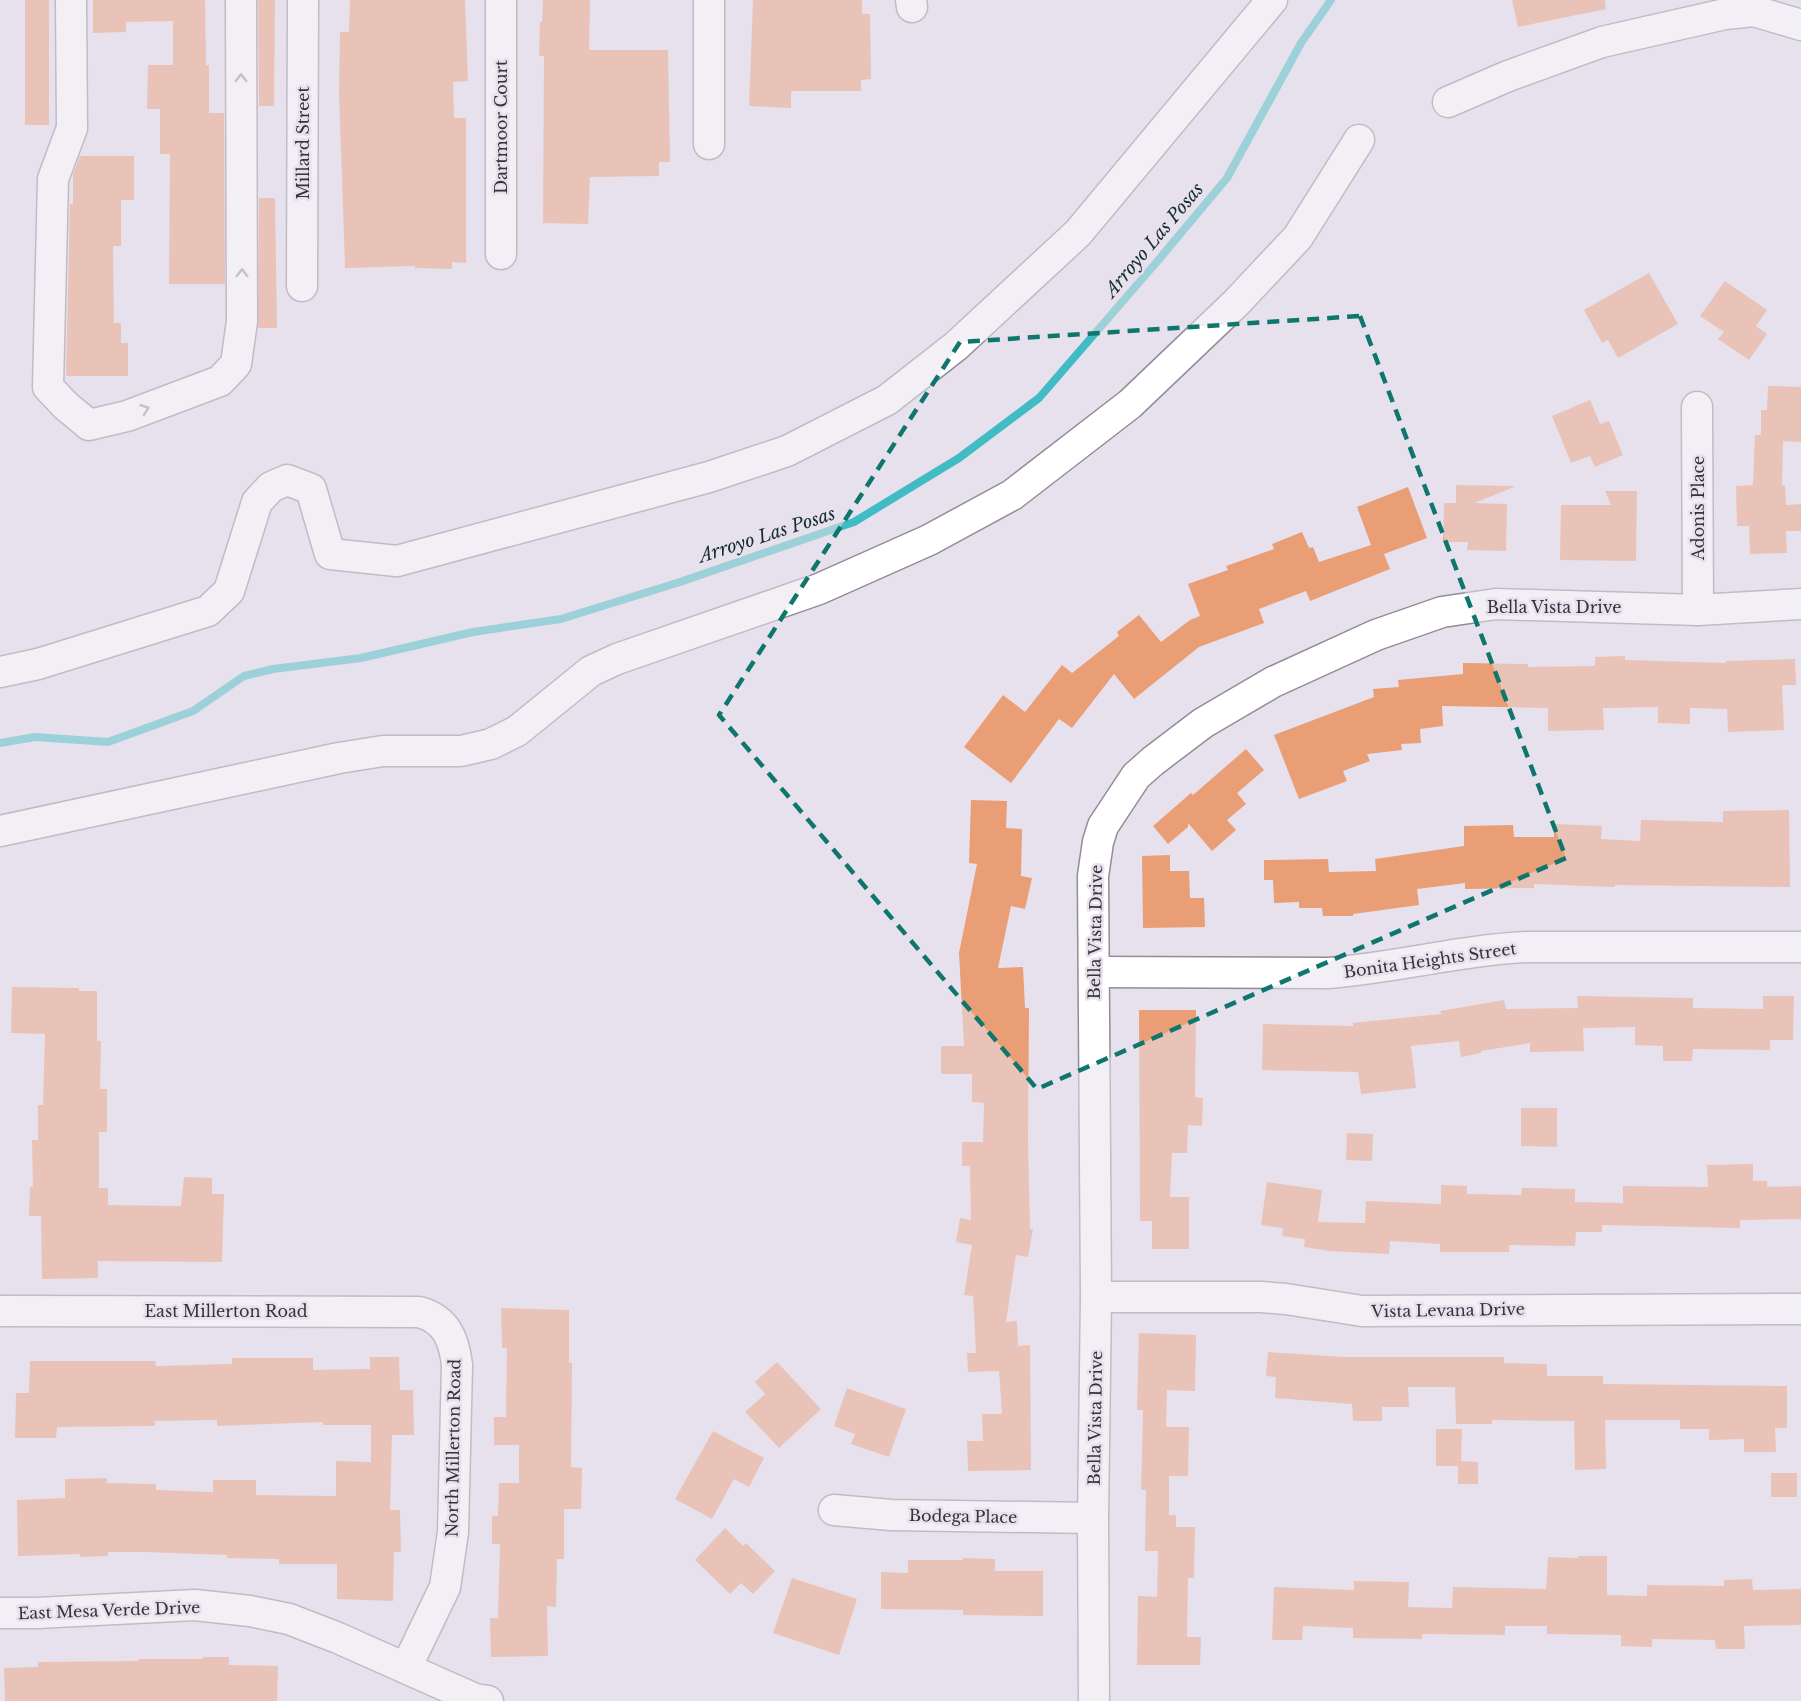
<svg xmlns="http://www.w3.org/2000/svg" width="1801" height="1701" font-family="'Libre Baskerville',serif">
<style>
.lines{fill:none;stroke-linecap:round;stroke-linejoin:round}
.stream{stroke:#42bcc4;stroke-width:8}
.building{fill:#ea9e76}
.minor-casing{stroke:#928c97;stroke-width:33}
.minor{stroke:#fff;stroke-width:30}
.oneway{stroke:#9a999c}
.marked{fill:none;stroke:#0f766e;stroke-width:4.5;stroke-dasharray:12 8;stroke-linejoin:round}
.labels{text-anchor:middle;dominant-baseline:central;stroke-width:5;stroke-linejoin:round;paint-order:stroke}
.street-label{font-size:16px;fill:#353338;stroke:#e7e1ed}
.water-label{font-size:18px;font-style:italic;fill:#182d2f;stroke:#e7e1ed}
</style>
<rect width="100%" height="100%" fill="#e7e1ed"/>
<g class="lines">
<path class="stream" d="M0 743 35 737 108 742 193 711 244 676 273 669 361 658 473 632 561 619 680 582 854 522 959 458 1039 398 1155 264 1227 178 1301 43 1331 0"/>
</g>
<g class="building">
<rect x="25" y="0" width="24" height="125"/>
<path d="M93 0H205L206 65H209V113H224L225 284H169L170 154H160V109H147L148 65H173V21L126 22V32L93 33Z"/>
<path d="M258 0H275L274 106H259Z"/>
<path d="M350 0H465L468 81 453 82 454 118H466V263L452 262V269L415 268V266L345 268 339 91 340 32H349Z"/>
<path d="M543 0H590L589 50H668L670 162H659V176L590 177 588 224 543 223 544 56H539L540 22H542Z"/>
<path d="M753 0H862V14H870L871 79 861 80V91H791V108L749 106Z"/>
<path d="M1512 0H1605L1606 9 1518 27Z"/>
<path d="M80 156H134V200H121V246H113L114 323H121V343H128V376H66L70 204H73V174Z"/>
<path d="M259 198H275L277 328H258Z"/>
<path d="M1649 273 1678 324 1618 358 1608 340 1602 343 1584 310Z"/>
<path d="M1725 281 1767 310 1756 326 1767 334 1749 360 1718 339 1724 332 1700 316Z"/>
<path d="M1768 386 1801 387V442L1783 441 1782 485H1785L1786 505 1801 504V531H1786L1787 553 1750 554 1749 526H1737L1736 486 1753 485 1755 435H1761V410H1767Z"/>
<path d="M1590 400 1600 424 1609 421 1623 455 1595 467 1590 456 1571 463 1552 416Z"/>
<path d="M1456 485 1516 486 1475 503 1507 504 1506 551 1467 550 1468 542H1443L1444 503H1456Z"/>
<path d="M1408 487 1427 538 1384 554 1390 569 1310 601 1306 591 1259 609 1264 623 1199 647 1134 699 1114 674 1072 728 1059 719 1011 783 964 747 1003 695 1025 712 1062 665 1072 673 1119 636 1117 632 1139 615 1161 642 1190 620 1200 616 1188 584 1228 570 1226 566 1274 549 1272 544 1302 532 1309 548 1313 547 1319 562 1371 545 1357 507Z"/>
<path d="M1605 491H1637L1636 561 1560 560 1561 505H1611Z"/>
<path d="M1625 656V660L1726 663V661L1795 659 1796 685H1782L1784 730 1728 732 1727 709 1690 708V724L1658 723V707L1603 708 1604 730 1548 731V708L1442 706 1443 726 1420 729 1421 743 1401 744 1402 750 1367 754 1370 761 1343 771 1347 781 1299 799 1274 735 1374 697 1373 689 1399 687 1398 680 1463 674V663L1528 664V667L1595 666V657Z"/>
<path d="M1246 749 1264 770 1237 793 1246 804 1227 820 1236 830 1212 851 1188 823V827L1168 844 1153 826 1191 793 1193 795Z"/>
<path d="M971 800 1007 801 1006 828 1022 829 1021 876 1032 878 1025 909 1011 906 998 968 1023 967 1025 1008H1029L1028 1141 1030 1229H1033L1028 1257 1016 1255 1006 1322 1017 1321 1018 1346 1030 1345 1031 1470 968 1471 967 1441H983L982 1414H1002L999 1371 968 1372 967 1353H976L973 1296 964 1295 972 1245 956 1242 960 1218 971 1220 970 1166H962V1142H983L984 1103 972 1102V1074H941V1046H964L959 953 977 864 969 863Z"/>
<path d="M1789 810 1790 887 1615 885V887L1534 884V888L1465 889V883L1417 889 1419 905 1353 914V916H1323L1322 908H1299V902L1274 903 1273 880H1264V860L1328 859 1329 872 1376 871 1375 859 1464 846V826L1513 825 1514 837H1554V824L1602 826 1601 839 1640 841 1641 820 1723 822V811Z"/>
<path d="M1170 855V871H1189L1190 898H1204L1205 927 1143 928 1142 856Z"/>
<path d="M12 987 79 988V991H97V1041H101L100 1089H107V1132H99V1188H108V1205L181 1206 184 1177 212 1178V1194H224L222 1262 98 1261V1278L42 1279 41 1216H29L30 1187H33L32 1140H38V1105H43L45 1034 11 1033Z"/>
<path d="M1577 996 1693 998V1008L1763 1009V996H1794L1793 1040H1770V1050L1693 1049 1692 1061H1663V1046L1635 1045V1027L1583 1028 1584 1051 1530 1052V1043L1481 1051V1053L1461 1057 1459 1041 1411 1046 1416 1088 1361 1094 1358 1072 1262 1070 1263 1024 1353 1026V1023L1441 1014 1440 1011 1504 1000 1506 1009 1578 1008Z"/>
<path d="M1139 1010H1196L1195 1097 1203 1098 1202 1126 1188 1125 1187 1153H1172L1170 1197H1189V1249H1152V1221H1140Z"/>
<path d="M1521 1108H1557V1147L1521 1146Z"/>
<path d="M1347 1133 1373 1134 1372 1161 1346 1160Z"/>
<path d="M1753 1164V1181H1767V1187L1801 1186V1219L1740 1220V1228L1602 1225V1232H1576L1575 1246 1509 1245V1252H1440V1244L1390 1241 1389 1254 1329 1251 1304 1247 1305 1239 1282 1236 1283 1228 1261 1225 1267 1182 1322 1190 1318 1222 1365 1223 1366 1201 1441 1204V1185L1467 1186V1194L1521 1195 1522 1188 1575 1189V1202L1623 1203V1186L1708 1187 1707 1165Z"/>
<path d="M501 1308 569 1310V1363H572L571 1467 582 1468 581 1509H564V1559H557L556 1607 547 1606 548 1656 491 1657 490 1618H498L500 1544H492V1516H498L499 1483H519V1445H494V1417H506L507 1348H502Z"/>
<path d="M1139 1333 1196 1335 1195 1391 1167 1390 1166 1427H1189L1188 1476H1169V1515H1176V1527H1195L1194 1578H1188L1187 1637H1201L1200 1665H1137L1138 1596 1157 1597 1158 1551H1145L1146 1490H1141L1143 1410H1137Z"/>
<path d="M1268 1352 1344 1357H1504V1363L1547 1364V1376H1603V1384L1787 1386V1428H1775L1776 1452H1744V1439L1709 1440V1429H1680V1420H1605L1606 1469 1575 1470 1574 1421 1492 1420V1424H1456L1455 1387H1408L1409 1407H1382V1421H1353L1352 1404 1275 1398 1276 1377 1266 1376Z"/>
<path d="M370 1357H399L400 1390H413L414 1435H392L390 1510H400L401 1552H394L393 1601 337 1599V1564H279V1559L227 1558V1555L144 1552H108V1556L80 1557V1554L18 1556 17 1500 65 1498V1479L107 1478V1483L156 1484V1490L213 1492V1480H256V1495L336 1496V1461L371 1462V1425H323V1422L217 1426V1420L155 1421V1426L57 1427 56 1438H15L16 1393H29L30 1361H155L156 1366 232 1364V1358H313V1370L370 1369Z"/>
<path d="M777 1362 821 1409 779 1448 745 1412 765 1394 755 1382Z"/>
<path d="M847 1388 906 1409 889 1457 851 1444 855 1434 834 1426Z"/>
<path d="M1436 1429H1462L1461 1461 1478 1462V1484H1458V1466H1436Z"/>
<path d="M713 1431 764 1458 749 1487 734 1479 712 1519 675 1499Z"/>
<rect x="1771" y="1473" width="26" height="24"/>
<path d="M725 1528 743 1546 746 1543 775 1571 753 1594 741 1583 730 1594 695 1560Z"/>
<path d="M1578 1556H1607V1595L1647 1596V1585L1724 1586V1580L1752 1579 1753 1590 1801 1589V1625L1744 1626 1745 1649H1716L1715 1640 1652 1639V1647L1621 1646V1635L1547 1634V1626H1505V1635L1422 1634V1639L1353 1638V1628L1303 1626 1302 1640H1272L1274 1587 1354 1590V1581L1409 1582 1408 1607 1452 1608 1453 1587 1546 1589 1548 1557 1578 1558Z"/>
<path d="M963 1558 995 1559V1571H1043V1616L963 1615V1610L881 1609V1572L908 1573V1560H963Z"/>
<path d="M792 1578 857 1599 839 1655 773 1633Z"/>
<path d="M203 1657H229V1665L278 1666 277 1701H5L4 1668 38 1667V1662L138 1661V1659H203Z"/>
</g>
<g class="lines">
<defs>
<g id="minor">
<path d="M71 0 72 128 53 179 48 387 66 406 89 425 127 416 220 381 236 364 242 321 241 0"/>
<path d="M709 0V144"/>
<path d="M911 0 912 7"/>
<path d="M1448 102 1508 76 1602 42 1725 14 1754 11 1801 25"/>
<path d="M501 254V0"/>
<path d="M302 286 303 0"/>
<path d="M1697 407 1698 610"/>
<path d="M0 672 38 664 208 611 229 591 257 502 271 487 287 480 311 489 330 554 397 561 709 477 787 451 887 400 956 346 1078 233 1272 0"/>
<path d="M0 831 339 758 383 751H461L491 744 517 731 591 671 617 659 819 589 929 540 1012 495 1130 404 1236 303 1298 237 1359 140"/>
<path d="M1094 972 1328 973C1395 968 1460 950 1528 947H1801"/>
<path d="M1096 1297H1261L1286 1299 1362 1311 1801 1309"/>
<path d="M0 1311 419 1312C446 1319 454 1339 457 1365L453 1532 445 1587 406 1668"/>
<path d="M834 1510 891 1515 1093 1518"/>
<path d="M0 1613H37L195 1605 250 1611 289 1619 338 1638 475 1699 488 1701"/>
<path d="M1094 1701 1093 1518 1096 1297 1093 876 1098 842 1103 826 1136 776 1153 761 1203 723 1273 682 1376 635 1442 612 1496 604 1698 610 1801 604"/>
</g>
</defs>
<use href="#minor" class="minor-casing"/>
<use href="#minor" class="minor"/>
</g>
<defs><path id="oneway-chevron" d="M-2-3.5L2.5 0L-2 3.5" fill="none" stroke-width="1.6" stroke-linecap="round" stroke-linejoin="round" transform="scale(1.5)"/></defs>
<g class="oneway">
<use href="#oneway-chevron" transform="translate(241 78) rotate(-90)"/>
<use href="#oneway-chevron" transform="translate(242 273) rotate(-90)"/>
<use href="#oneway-chevron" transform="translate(145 409) rotate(-20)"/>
</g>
<path d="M0 0H1801V1701H0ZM1360 316 1566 858 1037 1089 719 715 960 342Z" fill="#e7e1ed" fill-opacity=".55" fill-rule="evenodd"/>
<path class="marked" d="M1360 316 1566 858 1037 1089 719 715 960 342Z"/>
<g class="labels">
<g class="street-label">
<text transform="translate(501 127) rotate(-90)">Dartmoor Court</text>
<text transform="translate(303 143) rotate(-90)">Millard Street</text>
<text transform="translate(1698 508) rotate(-90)">Adonis Place</text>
<text x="1554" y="607">Bella Vista Drive</text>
<text transform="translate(1095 932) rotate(-89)">Bella Vista Drive</text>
<text transform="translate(1430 960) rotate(-8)">Bonita Heights Street</text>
<text transform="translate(1448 1310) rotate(-1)">Vista Levana Drive</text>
<text x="226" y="1311">East Millerton Road</text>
<text transform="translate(1095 1418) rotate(-89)">Bella Vista Drive</text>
<text transform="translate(453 1448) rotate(-89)">North Millerton Road</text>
<text transform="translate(963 1516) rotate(1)">Bodega Place</text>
<text transform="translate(109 1610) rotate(-2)">East Mesa Verde Drive</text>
</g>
<g class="water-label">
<text transform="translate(1154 240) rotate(-50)">Arroyo Las Posas</text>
<text transform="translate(767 535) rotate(-18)">Arroyo Las Posas</text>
</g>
</g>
</svg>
